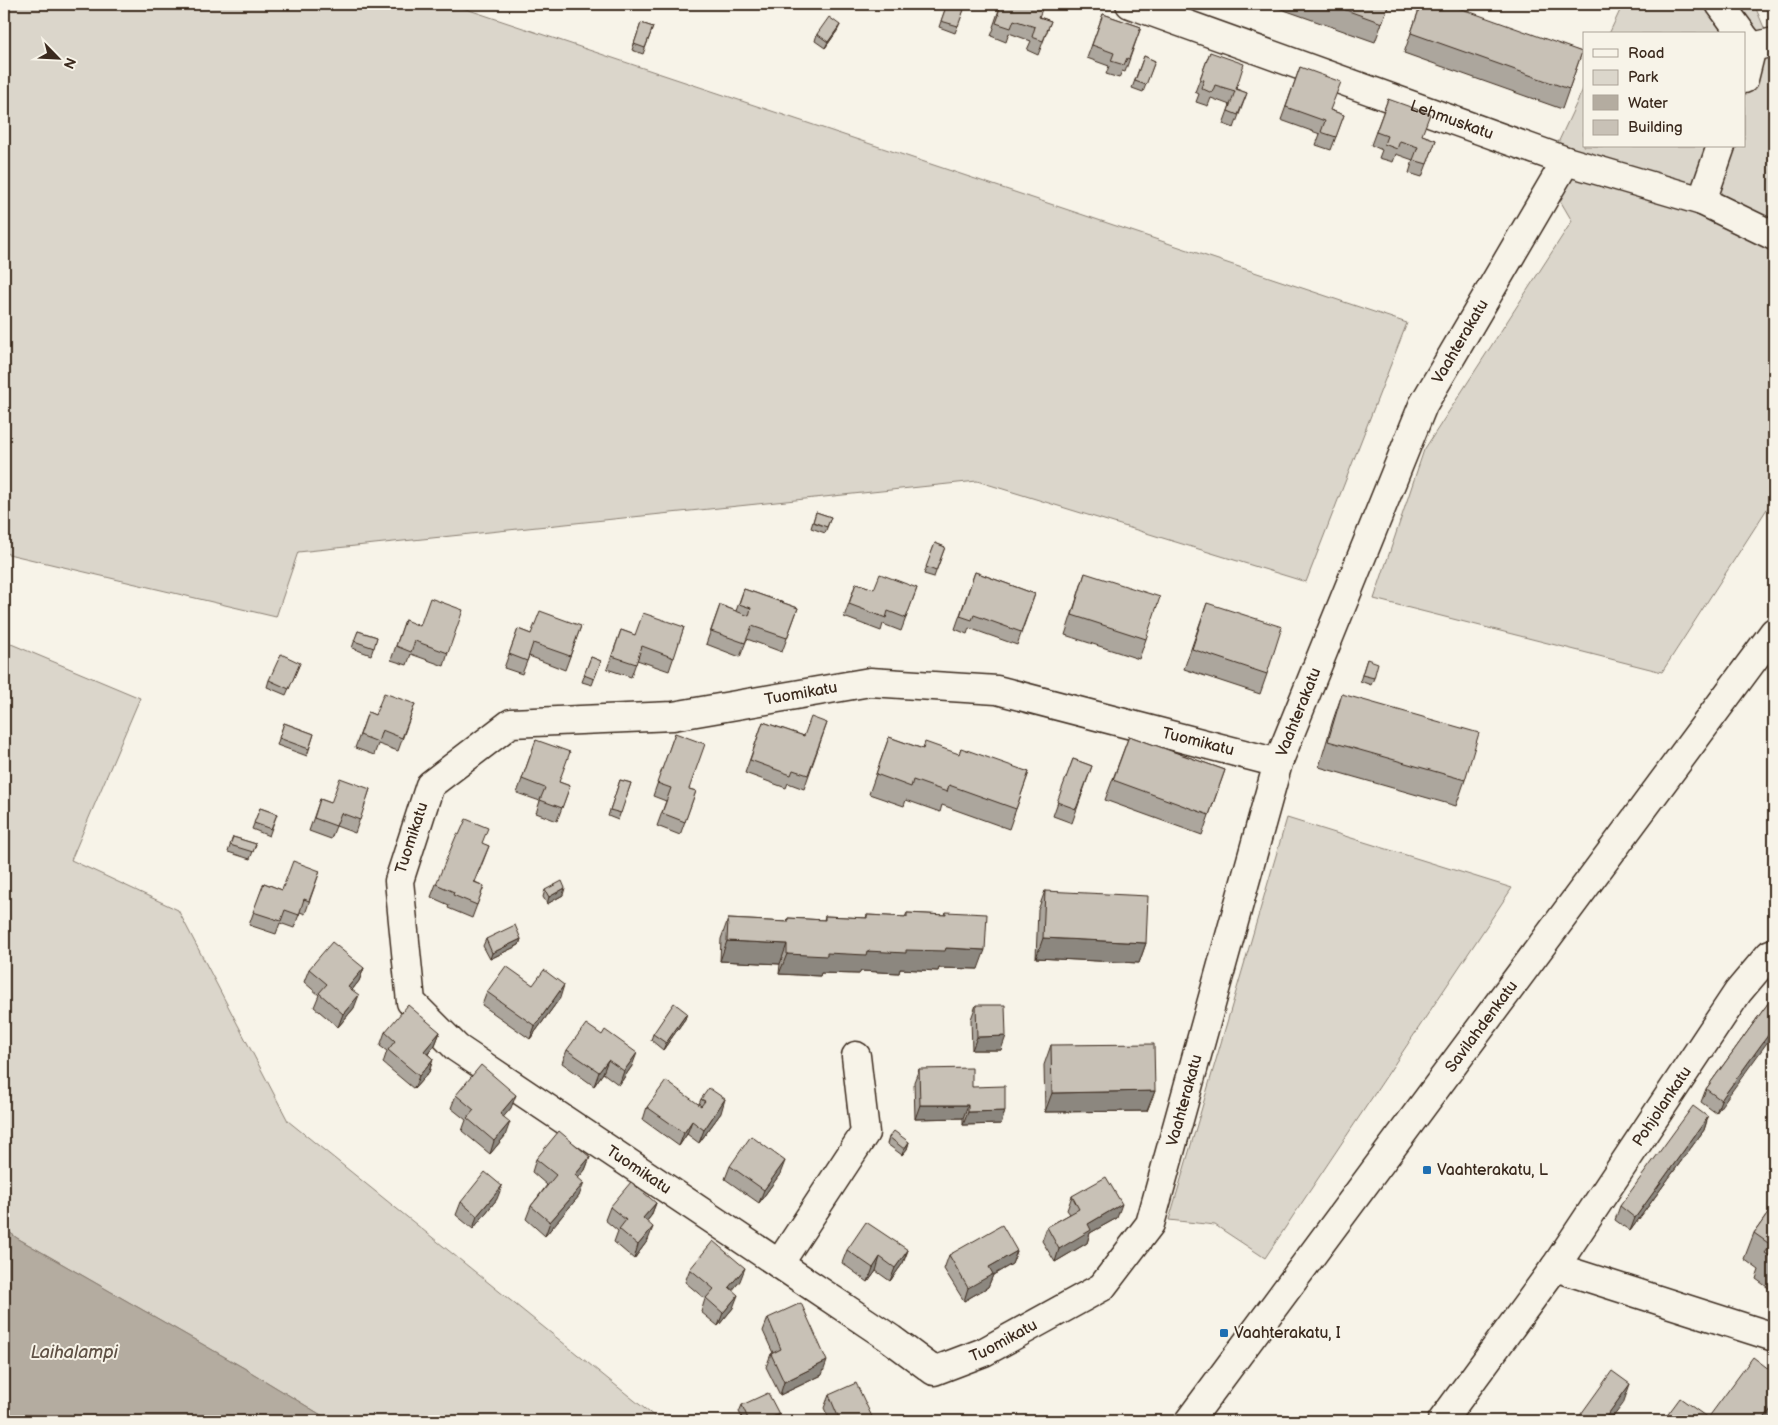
<svg xmlns="http://www.w3.org/2000/svg" width="1778" height="1425" font-family="'Balsamiq Sans',sans-serif">
<style>
.green{fill:#dbd6cb;stroke:#8b8074}
.water{fill:#b4aca0;stroke:#84786c}
.lines{fill:none;stroke-linecap:round;stroke-linejoin:round}
.minor-casing{stroke:#3b2a1e;stroke-width:31}
.major-casing{stroke:#3b2a1e;stroke-width:31}
.minor{stroke:#f7f3e8;stroke-width:28}
.major{stroke:#f7f3e8;stroke-width:28}
.wall{fill:#aca69d;stroke:#3b2a1e}
.shaded-wall{fill:#8c877f;stroke:#3b2a1e}
.building{fill:#c8c1b6;stroke:#3b2a1e}
.poi-dot{fill:#1f6fb2;stroke:#f7f3e8;stroke-width:2}
.labels{text-anchor:middle;dominant-baseline:central;stroke-width:4;stroke-linejoin:round;paint-order:stroke}
.street-label{font-size:16px;fill:#3b2a1e;stroke:#f7f3e8}
.poi-label{font-size:16px;fill:#3b2a1e;stroke:#f7f3e8;text-anchor:start}
.water-label{font-size:18px;font-style:italic;fill:#5f5145;stroke:#f7f3e8}
</style>
<rect width="100%" height="100%" fill="#f7f3e8"/>
<filter id="ink" filterUnits="userSpaceOnUse"><feTurbulence type="fractalNoise" baseFrequency=".02" numOctaves="2"/><feDisplacementMap in="SourceGraphic" scale="10" xChannelSelector="R" yChannelSelector="G"/><feConvolveMatrix kernelMatrix="1 2 1 2 8 2 1 2 1" color-interpolation-filters="sRGB"/></filter>
<g filter="url(#ink)">
<g class="green">
<path d="M4 4H451L1407 323 1306 582 977 481 298 552 276 617 4 553Z"/>
<path d="M1623 4H1754L1774 51V498L1662 672 1374 599 1424 450 1572 221 1544 173 1584 87V146H1744V34H1609Z"/>
<path d="M4 641 140 698 71 860 178 910 288 1121 660 1421H331L244 1368 17 1238 4 1228Z"/>
<path d="M1287 818 1512 888 1265 1258 1215 1225 1169 1220Z"/>
</g>
<path class="water" d="M4 1228 17 1238 244 1368 331 1421H4Z"/>
<g class="lines">
<defs>
<g id="minor">
<path id="s1" d="M1130 4 1566 161 1702 201 1774 236"/>
<path d="M1720 4 1742 34"/>
<path d="M1744 37 1752 47 1744 79"/>
<path d="M1752 47 1774 42"/>
<path d="M1702 201 1721 146"/>
<path id="s2" d="M1278 763 997 690 870 682 673 716 511 723 430 785 399 881 411 1002 457 1048 891 1339 934 1371 984 1352 1102 1287 1150 1224 1278 763 1423 405 1566 161"/>
<path d="M779 1264 865 1133 856 1056"/>
<path d="M1555 1267 1774 1337"/>
<path id="s3" d="M1442 1421 1555 1267 1738 992 1770 954 1774 953"/>
</g>
<g id="major">
<path id="s4" d="M1189 1421 1774 632"/>
</g>
</defs>
<use href="#minor" class="minor-casing"/>
<use href="#major" class="major-casing"/>
<use href="#minor" class="minor"/>
<use href="#major" class="major"/>
</g>
<g class="wall">
<path d="M927 4H934V6Z"/>
<path d="M947 4H966L955 33 939 27Z"/>
<path d="M1001 4 1051 21 1038 55 1027 50 1031 41 1009 33 1006 42 991 36 994 28 993 27Z"/>
<path d="M1267 4H1389L1375 42Z"/>
<path d="M1421 4 1582 52 1562 109 1404 53Z"/>
<path d="M1103 14 1141 27 1125 72 1122 71 1119 78 1106 74 1109 66 1087 58Z"/>
<path d="M641 23 653 27 643 54 632 50Z"/>
<path d="M840 25 837 31 825 48 815 41 817 34Z"/>
<path d="M1210 52 1236 89 1247 93 1234 128 1223 124 1230 105 1211 98 1208 106 1196 102 1199 94 1195 92Z"/>
<path d="M1144 56 1155 61 1143 92 1132 88Z"/>
<path d="M1300 67 1330 110 1344 115 1331 150 1316 145 1320 134 1281 120Z"/>
<path d="M1388 99 1422 135 1436 140 1422 177 1409 173 1413 160 1396 154 1393 162 1379 158 1382 150 1371 145Z"/>
<path d="M816 512 831 517 825 533 811 528Z"/>
<path d="M935 543 945 547 934 577 924 574Z"/>
<path d="M975 572 1035 594 1017 645 969 628 967 634 955 629Z"/>
<path d="M1085 573 1146 639 1139 659 1065 635Z"/>
<path d="M856 583 874 589 917 588 901 631 883 624 881 631 844 617Z"/>
<path d="M744 589 798 608 782 652 747 639 740 657 706 644 720 605 736 611Z"/>
<path d="M1207 603 1267 674 1260 694 1184 669Z"/>
<path d="M405 620 448 653 444 666 411 654 407 665 391 660Z"/>
<path d="M581 626 565 670 529 656 522 674 504 668 518 629 531 634Z"/>
<path d="M684 627 669 671 637 660 631 677 607 669 621 630 635 635Z"/>
<path d="M358 631 377 637 371 655 352 648Z"/>
<path d="M591 657 601 661 592 685 582 682Z"/>
<path d="M1367 659 1374 678 1371 685 1360 681Z"/>
<path d="M300 663 286 695 267 687 269 680Z"/>
<path d="M1342 694 1465 780 1456 806 1319 767 1333 720Z"/>
<path d="M415 704 398 751 378 744 374 755 355 748 368 712 375 715Z"/>
<path d="M763 722 804 736 827 723 804 789 788 783 786 788 745 773Z"/>
<path d="M284 723 314 734 307 756 277 745Z"/>
<path d="M675 733 689 789 696 791 680 835 657 826 666 801 653 796Z"/>
<path d="M1129 736 1225 770 1202 835 1105 800Z"/>
<path d="M889 737 923 749 959 754 1029 772 1009 829 942 805 940 812 906 800 904 806 869 794Z"/>
<path d="M536 740 559 782 570 786 557 821 536 813 540 801 517 793Z"/>
<path d="M1073 759 1092 766 1072 823 1053 816Z"/>
<path d="M620 780 631 783 618 820 608 816Z"/>
<path d="M370 789 355 833 336 826 331 839 309 831 320 799 331 803Z"/>
<path d="M260 808 277 814 269 836 252 829Z"/>
<path d="M233 837 256 844 250 859 228 852Z"/>
<path d="M483 844 489 846 475 882 484 886 472 918 448 908 449 905 431 897 436 884Z"/>
<path d="M320 871 305 914 300 912 294 928 280 923 276 934 249 925 264 883 282 890Z"/>
<path d="M545 890 563 895 547 904 543 897Z"/>
<path d="M1045 891 1146 943 1139 963 1036 958 1038 910Z"/>
<path d="M946 912 978 969 939 968 938 971 900 969 899 973 861 971 859 974 821 973 820 976 779 974 780 964 720 961 721 939 728 919 787 922 788 918 824 920 825 916 866 918 867 915 905 917 907 913 945 915Z"/>
<path d="M486 939H521L519 945 490 959 483 946Z"/>
<path d="M364 968 359 981 352 990 354 1008 338 1027 314 1007 319 995 304 982 309 969Z"/>
<path d="M533 985 560 998 530 1039 482 1005 487 992Z"/>
<path d="M1774 995 1716 1113 1701 1102 1706 1089Z"/>
<path d="M976 1005 1001 1050H972L971 1019Z"/>
<path d="M687 1013 685 1019 663 1050 651 1040 653 1034Z"/>
<path d="M385 1032H440L435 1045 428 1054 433 1059 429 1072 414 1089 383 1063 387 1051 380 1046Z"/>
<path d="M1051 1045 1155 1091 1147 1111 1045 1112 1044 1065Z"/>
<path d="M567 1050 632 1066 619 1085 603 1073 594 1086 562 1063Z"/>
<path d="M919 1069 972 1087 1005 1111 1001 1124 963 1125V1118L915 1119 914 1082Z"/>
<path d="M456 1095 511 1108 503 1117 505 1136 490 1154 462 1131 466 1120 451 1108Z"/>
<path d="M701 1099 721 1113 699 1143 687 1134 679 1146 643 1120 647 1107 699 1104Z"/>
<path d="M1708 1117 1704 1130 1630 1231 1615 1220 1620 1206Z"/>
<path d="M889 1137 909 1142 907 1149 902 1155 887 1144Z"/>
<path d="M590 1157 585 1170 578 1178 579 1196 545 1236 526 1219 531 1206 547 1185 532 1172 536 1159Z"/>
<path d="M730 1166 780 1174 759 1203 725 1179Z"/>
<path d="M1774 1177V1195L1769 1191Z"/>
<path d="M1072 1196 1117 1218 1090 1233 1087 1243 1055 1262 1042 1241 1047 1227 1070 1214 1067 1210Z"/>
<path d="M497 1199 473 1229 456 1215 461 1202Z"/>
<path d="M656 1203 651 1216 647 1221 648 1240 634 1259 614 1242 618 1231 605 1220 610 1207Z"/>
<path d="M1774 1205V1292L1756 1279 1759 1270 1744 1259 1754 1233Z"/>
<path d="M847 1250H908L903 1263 890 1281 876 1271 868 1282 842 1263Z"/>
<path d="M1017 1251 1012 1264 993 1275 988 1287 964 1301 944 1269 949 1255Z"/>
<path d="M690 1269 740 1281 732 1290 733 1308 718 1326 701 1312 705 1299 685 1282Z"/>
<path d="M768 1318 822 1375 780 1395 766 1367 771 1354 773 1353 763 1331Z"/>
<path d="M829 1395 874 1421H830L824 1408Z"/>
<path d="M742 1405 776 1421H744L739 1412Z"/>
</g>
<g class="shaded-wall">
<path d="M840 25 837 31 825 48 828 42Z"/>
<path d="M565 888 563 895 547 904 549 897Z"/>
<path d="M1043 938 1146 943 1139 963 1036 958Z"/>
<path d="M521 939 519 945 490 959 492 953Z"/>
<path d="M727 941 787 944 780 964 720 961Z"/>
<path d="M946 948 985 950 978 969 939 968 938 971 900 969 899 973 861 971 859 974 821 973 820 976 779 974 787 954Z"/>
<path d="M364 968 359 981 344 1000 348 987Z"/>
<path d="M564 985 560 998 530 1039 535 1026Z"/>
<path d="M359 995 354 1008 338 1027 343 1014Z"/>
<path d="M687 1013 685 1019 663 1050 666 1043Z"/>
<path d="M1774 1027V1033L1716 1113 1721 1100Z"/>
<path d="M440 1032 435 1045 419 1064 424 1051Z"/>
<path d="M1006 1036 1001 1050H972L977 1037Z"/>
<path d="M637 1053 632 1066 619 1085 624 1071Z"/>
<path d="M433 1059 429 1072 414 1089 419 1076Z"/>
<path d="M608 1060 603 1073 594 1086 599 1072Z"/>
<path d="M1155 1091 1147 1111 1045 1112 1052 1093Z"/>
<path d="M516 1095 511 1108 495 1127 500 1114Z"/>
<path d="M725 1099 721 1113 699 1143 704 1130Z"/>
<path d="M920 1105H968L963 1118 915 1119Z"/>
<path d="M1005 1111 1001 1124 963 1125 968 1112Z"/>
<path d="M1708 1117 1704 1130 1630 1231 1635 1218Z"/>
<path d="M692 1121 687 1134 679 1146 684 1133Z"/>
<path d="M510 1122 505 1136 490 1154 494 1141Z"/>
<path d="M909 1142 907 1149 902 1155 904 1149Z"/>
<path d="M590 1157 585 1170 570 1188 575 1175Z"/>
<path d="M785 1161 780 1174 759 1203 764 1190Z"/>
<path d="M584 1183 579 1196 545 1236 550 1222Z"/>
<path d="M502 1186 497 1199 473 1229 477 1216Z"/>
<path d="M656 1203 651 1216 638 1231 643 1218Z"/>
<path d="M1122 1204 1117 1218 1090 1233 1087 1243 1055 1262 1059 1249 1088 1224Z"/>
<path d="M653 1227 648 1240 634 1259 638 1245Z"/>
<path d="M908 1250 903 1263 890 1281 895 1268Z"/>
<path d="M1017 1251 1012 1264 993 1275 988 1287 964 1301 968 1288 989 1267Z"/>
<path d="M880 1257 876 1271 868 1282 873 1268Z"/>
<path d="M745 1268 740 1281 724 1301 729 1287Z"/>
<path d="M738 1295 733 1308 718 1326 723 1313Z"/>
<path d="M827 1361 822 1375 780 1395 784 1382Z"/>
<path d="M1630 1384 1623 1404 1610 1421H1603Z"/>
<path d="M1774 1405V1421H1762Z"/>
<path d="M779 1414 776 1421H764Z"/>
</g>
<g class="building">
<path d="M947 4H966L958 26 941 21Z"/>
<path d="M1001 4H1044L1039 17 1051 21 1043 41 1032 37 1035 27 1014 20 1011 28 996 23 999 15 998 14Z"/>
<path d="M1329 4H1389L1382 23Z"/>
<path d="M1421 4H1448L1582 52 1569 89 1411 33Z"/>
<path d="M1103 14 1141 27 1129 59 1127 58 1124 65 1111 61 1114 53 1092 45Z"/>
<path d="M829 17 840 25 828 42 817 34Z"/>
<path d="M641 23 653 27 645 48 634 44Z"/>
<path d="M1210 52 1244 64 1236 89 1247 93 1238 115 1228 111 1235 91 1215 85 1212 93 1201 88 1204 80 1200 79Z"/>
<path d="M1144 56 1155 61 1146 85 1135 81Z"/>
<path d="M1300 67 1341 82 1330 110 1344 115 1336 137 1321 132 1325 121 1286 107Z"/>
<path d="M1388 99 1430 114 1422 135 1436 140 1427 164 1413 160 1418 147 1400 141 1397 149 1384 144 1387 136 1376 132Z"/>
<path d="M816 512 831 517 827 527 813 522Z"/>
<path d="M935 543 945 547 936 571 926 567Z"/>
<path d="M975 572 1035 594 1021 632 974 615 972 620 960 616Z"/>
<path d="M1085 573 1160 597 1146 639 1072 615Z"/>
<path d="M880 574 917 588 906 618 888 611 886 618 849 604 856 583 874 589Z"/>
<path d="M744 589 798 608 787 638 752 626 745 643 711 631 720 605 749 616 751 608 739 604Z"/>
<path d="M430 598 463 610 448 653 415 641 411 652 396 646 405 620 420 626Z"/>
<path d="M1207 603 1282 627 1267 674 1192 649Z"/>
<path d="M540 611 581 626 570 656 533 643 527 661 509 654 518 629 531 634Z"/>
<path d="M643 613 684 627 674 658 642 646 636 664 612 656 621 630 635 635Z"/>
<path d="M358 631 377 637 374 648 354 641Z"/>
<path d="M281 654 300 663 289 689 269 680Z"/>
<path d="M591 657 601 661 594 679 584 675Z"/>
<path d="M1367 659 1378 663 1374 678 1362 675Z"/>
<path d="M384 693 415 704 402 738 382 730 378 742 360 735 368 712 375 715Z"/>
<path d="M1342 694 1479 733 1465 780 1328 741Z"/>
<path d="M811 717 827 723 808 775 793 770 791 775 750 760 763 722 804 736Z"/>
<path d="M284 723 314 734 309 749 279 738Z"/>
<path d="M675 733 705 744 689 789 696 791 685 822 662 813 671 788 657 783Z"/>
<path d="M1129 736 1225 770 1209 815 1113 780Z"/>
<path d="M889 737 923 749 925 742 959 754 961 748 1029 772 1016 809 949 785 947 792 913 780 911 787 876 774Z"/>
<path d="M536 740 570 752 559 782 570 786 562 808 540 800 545 788 522 779Z"/>
<path d="M1073 759 1092 766 1076 809 1057 802Z"/>
<path d="M340 778 370 789 360 820 341 813 336 826 314 818 320 799 331 803Z"/>
<path d="M620 780 631 783 621 813 610 810Z"/>
<path d="M260 808 277 814 271 829 254 823Z"/>
<path d="M466 819 488 828 482 843 489 846 474 882 484 886 477 905 453 895 454 892 436 884 457 834 459 835Z"/>
<path d="M233 837 256 844 253 852 230 845Z"/>
<path d="M293 861 320 871 309 901 304 899 299 915 285 910 281 921 253 912 264 883 282 890Z"/>
<path d="M562 881 565 888 549 897 545 890Z"/>
<path d="M1045 891 1148 896 1146 943 1043 938Z"/>
<path d="M946 912 987 914 985 950 946 948 945 951 906 950V953L867 951 866 955 827 953V956L787 954V944L727 941 728 919 788 922V918L825 920V916L867 918V915L907 917V913L946 915Z"/>
<path d="M515 925 521 939 492 953 486 939Z"/>
<path d="M332 942 364 968 348 987 359 995 343 1014 319 993 327 984 309 969Z"/>
<path d="M506 966 533 985 544 970 564 985 535 1026 487 992Z"/>
<path d="M1774 995V1027L1721 1100 1706 1089Z"/>
<path d="M674 1003 687 1013 666 1043 653 1034Z"/>
<path d="M408 1005 440 1032 424 1051 433 1059 419 1076 388 1050 395 1041 385 1032Z"/>
<path d="M976 1005H1005L1006 1036 977 1037Z"/>
<path d="M586 1024 602 1035 605 1030 637 1053 624 1071 608 1060 599 1072 567 1050Z"/>
<path d="M1154 1044 1155 1091 1052 1093 1051 1045Z"/>
<path d="M481 1065 516 1095 500 1114 510 1122 494 1141 467 1118 474 1110 456 1095Z"/>
<path d="M972 1068V1087L1005 1086V1111L968 1112V1105H920L919 1069Z"/>
<path d="M666 1081 701 1106 705 1101 701 1099 709 1088 725 1099 704 1130 692 1121 684 1133 647 1107Z"/>
<path d="M1693 1106 1708 1117 1635 1218 1620 1206Z"/>
<path d="M559 1131 590 1157 575 1175 584 1183 550 1222 531 1206 556 1175 536 1159Z"/>
<path d="M894 1131 909 1142 904 1149 889 1137Z"/>
<path d="M751 1136 785 1161 764 1190 730 1166Z"/>
<path d="M485 1172 502 1186 477 1216 461 1202Z"/>
<path d="M1106 1177 1122 1204 1088 1224 1091 1230 1059 1249 1047 1227 1079 1209 1072 1196Z"/>
<path d="M631 1182 656 1203 643 1218 653 1227 638 1245 619 1229 626 1220 610 1207Z"/>
<path d="M1774 1205V1259L1765 1253 1771 1245 1754 1233Z"/>
<path d="M866 1222 908 1250 895 1268 880 1257 873 1268 847 1250Z"/>
<path d="M1002 1225 1017 1251 989 1267 993 1274 968 1288 949 1255Z"/>
<path d="M713 1241 745 1268 729 1287 738 1295 723 1313 706 1298 714 1289 690 1269Z"/>
<path d="M801 1303 827 1361 784 1382 771 1354 781 1349 768 1318Z"/>
<path d="M1753 1357 1774 1373V1405L1762 1421H1663L1680 1398 1708 1418Z"/>
<path d="M1612 1371 1630 1384 1603 1421H1576Z"/>
<path d="M856 1383 874 1421H840L829 1395Z"/>
<path d="M768 1393 779 1414 764 1421H749L742 1405Z"/>
</g>
</g>
<g class="poi-dot">
<rect x="1422" y="1165" width="10" height="10" rx="2.5"/>
<rect x="1219" y="1328" width="10" height="10" rx="2.5"/>
</g>
<g class="labels">
<g class="street-label">
<text stroke="none"><textPath href="#s1" startOffset="342">Lehmuskatu</textPath></text>
<text stroke="none"><textPath href="#s2" startOffset="2951">Vaahterakatu</textPath></text>
<text transform="translate(801 694) rotate(-10)">Tuomikatu</text>
<text stroke="none"><textPath href="#s2" startOffset="2546">Vaahterakatu</textPath></text>
<text transform="translate(1198 742) rotate(14)">Tuomikatu</text>
<text transform="translate(412 838) rotate(-72)">Tuomikatu</text>
<text stroke="none"><textPath href="#s4" startOffset="491">Savilahdenkatu</textPath></text>
<text stroke="none"><textPath href="#s2" startOffset="2141">Vaahterakatu</textPath></text>
<text stroke="none"><textPath href="#s3" startOffset="384">Pohjolankatu</textPath></text>
<text stroke="none"><textPath href="#s2" startOffset="1388">Tuomikatu</textPath></text>
<text stroke="none"><textPath href="#s2" startOffset="1821">Tuomikatu</textPath></text>
</g>
<g class="poi-label">
<text x="1437" y="1170">Vaahterakatu, L</text>
<text x="1234" y="1333">Vaahterakatu, I</text>
</g>
<g class="water-label">
<text x="74" y="1352">Laihalampi</text>
</g>
</g>
<rect width="1778" height="1425" fill="none" stroke="#f7f3e8" stroke-width="20"/>
<rect x="10" y="10" width="1758" height="1405" fill="none" stroke="#3b2a1e" stroke-width="2" filter="url(#ink)"/>
<rect x="1583" y="32" width="162" height="115" fill="#f7f3e8" stroke="#aca397"/>
<rect x="1593" y="49" width="25" height="8" fill="#f7f3e8" stroke="#aca397"/>
<text x="1628" y="58" font-size="15" fill="#3b2a1e">Road</text>
<rect x="1593" y="70" width="25" height="15" fill="#dbd6cb" stroke="#aca397"/>
<text x="1628" y="82" font-size="15" fill="#3b2a1e">Park</text>
<rect x="1593" y="95" width="25" height="15" fill="#b4aca0" stroke="#aca397"/>
<text x="1628" y="108" font-size="15" fill="#3b2a1e">Water</text>
<rect x="1593" y="120" width="25" height="15" fill="#c8c1b6" stroke="#aca397"/>
<text x="1628" y="132" font-size="15" fill="#3b2a1e">Building</text>
<g transform="translate(58 58) rotate(114)" stroke="#f7f3e8" stroke-width="4" paint-order="stroke">
<path d="M0-4L9 19L0 12L-9 19Z" fill="#3b2a1e"/>
<text y="-8" font-size="14" font-weight="bold" text-anchor="middle" fill="#3b2a1e">N</text>
</g>
</svg>
